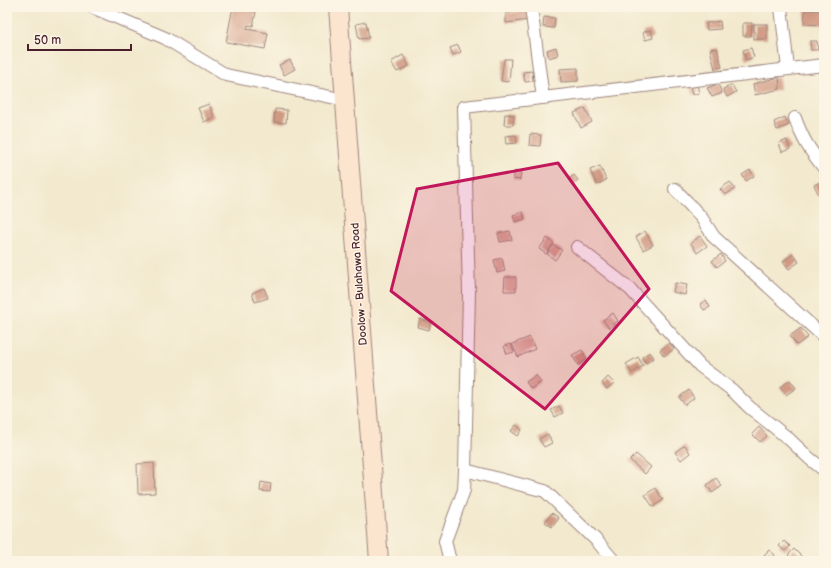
<svg xmlns="http://www.w3.org/2000/svg" width="831" height="568" font-family="'Balsamiq Sans',sans-serif">
<style>
.building{fill:#d09982}
.lines{fill:none;stroke-linecap:round;stroke-linejoin:round}
.street-casing{stroke:#9e847c;stroke-width:14}
.secondary-casing{stroke:#9e847c;stroke-width:20}
.street{stroke:#fff;stroke-width:12}
.secondary{stroke:#fbe5cf;stroke-width:18}
.marked{fill:#c2185b;fill-opacity:0.2;stroke:#c2185b;stroke-width:3;stroke-linejoin:round}
.labels{text-anchor:middle;dominant-baseline:central;stroke-width:3;stroke-linejoin:round;paint-order:stroke}
.street-label{font-size:11px;fill:#4a1f2b;stroke:#fcf5e5}
</style>
<rect width="100%" height="100%" fill="#fcf5e5"/>
<filter id="ink" filterUnits="userSpaceOnUse"><feTurbulence type="fractalNoise" baseFrequency=".025" numOctaves="2"/><feDisplacementMap in="SourceGraphic" scale="8" xChannelSelector="R" yChannelSelector="G"/><feConvolveMatrix kernelMatrix="1 2 1 2 8 2 1 2 1" color-interpolation-filters="sRGB"/></filter>
<filter id="wash" filterUnits="userSpaceOnUse"><feTurbulence type="fractalNoise" baseFrequency=".012" numOctaves="4" result="noise"/><feDisplacementMap in="SourceGraphic" scale="16" xChannelSelector="R" yChannelSelector="G"/><feGaussianBlur stdDeviation="0.9" result="paint"/><feColorMatrix in="noise" values="0 0 0 0 0 0 0 0 0 0 0 0 0 0 0 0 0 1.4 0 .05"/><feComposite in="paint" operator="in"/></filter>
<g filter="url(#wash)">
<rect width="100%" height="100%" fill="#f2e9ce"/>
<g id="blocks">
<g class="building">
<path d="M233 7H250L249 11 256 12 253 26 248 25 247 29 268 33 265 49 226 42Z"/>
<rect x="705" y="7" width="13" height="2"/>
<path d="M744 7H755V9L745 10Z"/>
<path d="M805 10 824 11V25L804 24Z"/>
<path d="M528 11 529 20 506 23V13Z"/>
<path d="M544 17 555 18 554 28 543 27Z"/>
<path d="M720 21 721 29 707 30 706 23Z"/>
<path d="M366 22 369 38 359 39 356 24Z"/>
<path d="M743 23H752L751 36H743Z"/>
<rect x="754" y="24" width="13" height="15"/>
<path d="M651 30 653 38 645 40 643 32Z"/>
<path d="M810 41H817L818 50H811Z"/>
<path d="M458 45 461 52 453 55 450 48Z"/>
<path d="M556 47 558 55 549 58 547 50Z"/>
<path d="M717 48 722 67 715 69 710 49Z"/>
<path d="M751 48 754 57 746 60 743 50Z"/>
<path d="M403 55 409 66 397 72 391 62Z"/>
<path d="M504 59H511L509 82 501 81Z"/>
<path d="M290 60 295 69 284 75 279 65Z"/>
<path d="M578 68V81L561 82 560 69Z"/>
<path d="M532 71 533 81 525 82 523 72Z"/>
<path d="M779 77 780 89 755 95 753 84Z"/>
<path d="M718 84 722 93 712 97 707 88Z"/>
<path d="M697 85 699 93 692 95 690 87Z"/>
<path d="M732 85 736 92 727 97 723 89Z"/>
<path d="M209 104 214 117 204 122 198 108Z"/>
<path d="M585 108 592 122 581 128 574 113Z"/>
<path d="M275 109 287 110 286 123 274 122Z"/>
<path d="M505 114 514 115 513 125H504Z"/>
<path d="M785 117 789 125 777 130 774 122Z"/>
<path d="M530 134 541 135 540 146 529 145Z"/>
<path d="M516 135 517 143 506 144 505 136Z"/>
<path d="M787 140 790 149 782 152 779 143Z"/>
<path d="M600 166 606 180 597 185 590 170Z"/>
<path d="M750 170 754 176 746 181 742 175Z"/>
<path d="M515 171 521 173 520 180 513 179Z"/>
<path d="M574 175 578 180 573 184 570 178Z"/>
<path d="M824 180V193L819 195 814 185Z"/>
<path d="M730 182 735 189 725 195 720 189Z"/>
<path d="M523 212 525 219 515 222 513 215Z"/>
<path d="M510 231 512 240 500 242 498 233Z"/>
<path d="M645 231 653 245 643 250 636 237Z"/>
<path d="M700 236 707 246 697 253 691 243Z"/>
<path d="M547 238 554 243 546 254 539 249Z"/>
<path d="M553 245 562 250 555 260 547 254Z"/>
<path d="M721 254 725 261 717 267 712 261Z"/>
<path d="M793 254 799 262 789 269 783 261Z"/>
<path d="M502 258 505 271 497 273 494 260Z"/>
<path d="M505 277H516V291H504Z"/>
<path d="M675 283 687 285 685 295 673 292Z"/>
<path d="M264 288 268 298 255 302 252 293Z"/>
<path d="M706 300 710 307 704 310 700 304Z"/>
<path d="M613 313 618 321 609 328 603 320Z"/>
<path d="M420 319 431 322 429 330 418 327Z"/>
<path d="M801 328 808 337 797 345 790 336Z"/>
<path d="M530 337 535 349 518 357 512 344Z"/>
<path d="M670 343 674 349 664 356 660 350Z"/>
<path d="M511 344 514 352 507 354 504 346Z"/>
<path d="M582 350 587 359 578 365 572 355Z"/>
<path d="M650 352 654 358 646 363 642 357Z"/>
<path d="M638 357 643 366 632 373 626 364Z"/>
<path d="M536 375 541 382 531 389 526 382Z"/>
<path d="M608 377 614 383 607 389 602 383Z"/>
<path d="M790 380 796 388 786 395 780 387Z"/>
<path d="M689 390 694 398 685 405 679 397Z"/>
<path d="M559 406 563 413 555 417 551 410Z"/>
<path d="M516 425 522 430 518 436 511 431Z"/>
<path d="M759 427 767 436 760 442 752 434Z"/>
<path d="M548 434 552 443 544 447 539 439Z"/>
<path d="M685 445 690 453 681 460 675 452Z"/>
<path d="M636 454 651 467 645 474 630 460Z"/>
<path d="M154 463 155 493 138 494 137 464Z"/>
<path d="M716 478 722 486 712 493 707 485Z"/>
<path d="M261 482 271 484 270 492 260 491Z"/>
<path d="M655 488 663 500 653 507 645 495Z"/>
<path d="M552 513 559 518 552 527 545 522Z"/>
<path d="M784 541 790 546 785 551 779 546Z"/>
<path d="M794 549 802 557 798 561H794L788 555Z"/>
<path d="M769 550 775 555 770 561 764 555Z"/>
</g>
</g>
</g>
<g filter="url(#ink)">
<use href="#blocks" fill-opacity="0" stroke="#9e847c" stroke-width="1"/>
<g class="lines">
<defs>
<g id="street">
<path d="M92 7 165 38 226 75 345 100"/>
<path d="M531 7 543 98"/>
<path d="M781 7 788 69"/>
<path d="M795 118C803 140 809 149 824 168"/>
<path d="M675 189 701 217 714 237 824 337"/>
<path d="M577 247 630 289 700 366 732 390 749 407 789 439 809 458 824 470"/>
<path d="M465 470 545 491 596 540 614 561"/>
<path d="M450 561 445 541 464 490 465 470 469 293 464 107 824 65"/>
</g>
<path id="secondary" d="M338 7 379 561"/>
</defs>
<use href="#street" class="street-casing"/>
<use href="#secondary" class="secondary-casing"/>
<use href="#street" class="street"/>
<use href="#secondary" class="secondary"/>
</g>
</g>
<path class="marked" d="M558 163 649 289 545 409 391 291 417 189Z"/>
<g class="labels">
<g class="street-label">
<text transform="translate(359 284) rotate(-94)">Doolow - Bulahawa Road</text>
</g>
</g>
<rect width="831" height="568" fill="none" stroke="#fcf5e5" stroke-width="24"/>
<path d="M28 44v6h103v-6" fill="none" stroke="#4a1f2b" stroke-width="2"/>
<text x="34" y="44" font-size="12" fill="#4a1f2b" stroke="#fcf5e5" stroke-width="3" paint-order="stroke">50 m</text>
</svg>
